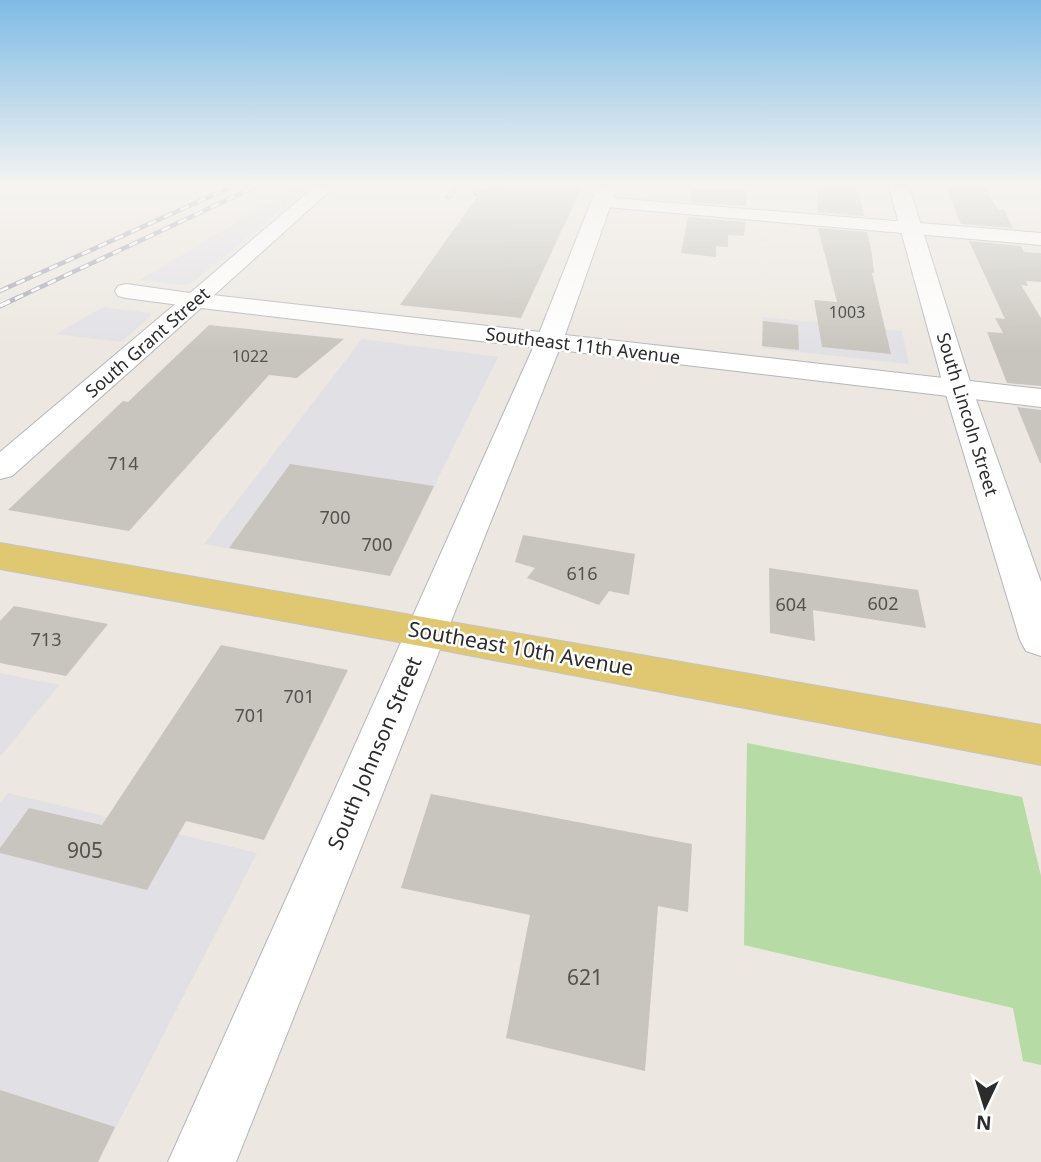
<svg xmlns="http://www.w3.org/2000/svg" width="1041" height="1162" font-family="'Noto Sans',sans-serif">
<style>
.industrial{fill:#e1e0e5}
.green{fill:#b6dba4}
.building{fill:#c8c5be}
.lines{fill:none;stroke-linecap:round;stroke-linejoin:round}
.minor-casing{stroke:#b4b6be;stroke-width:2}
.tertiary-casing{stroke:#b4b6be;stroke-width:2}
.secondary-casing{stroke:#b4b6be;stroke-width:2}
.primary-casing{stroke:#c4c4c4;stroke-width:2}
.minor{fill:#fff;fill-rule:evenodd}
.tertiary{fill:#fff;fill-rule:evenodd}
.secondary{fill:#fff;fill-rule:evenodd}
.primary{fill:#e0c771;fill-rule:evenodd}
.rail-far1-casing{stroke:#a3a6b4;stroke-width:4.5}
.rail-casing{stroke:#a3a6b4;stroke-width:5}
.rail-far1{stroke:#fff;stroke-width:2.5;stroke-dasharray:9;stroke-linecap:butt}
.rail{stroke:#fff;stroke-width:3.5;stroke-dasharray:11;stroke-linecap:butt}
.labels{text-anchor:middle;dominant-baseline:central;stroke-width:5;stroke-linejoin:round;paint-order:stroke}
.far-number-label{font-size:16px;fill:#535250}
.far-street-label{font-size:18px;fill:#2c2c2c;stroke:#fff}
.number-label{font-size:18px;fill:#535250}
.street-label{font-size:21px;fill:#2c2c2c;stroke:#fff}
.near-number-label{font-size:21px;fill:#535250}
</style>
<rect width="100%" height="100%" fill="#ece7e0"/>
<g class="industrial">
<path d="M295 187H309L192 283 183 285 140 280Z"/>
<path d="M103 307 151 313V316L121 342 56 334Z"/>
<path d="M762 317 902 331 909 364 763 348Z"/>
<path d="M362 339 498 357 390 576 204 544Z"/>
<path d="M0 673 59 685 0 757Z"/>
<path d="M8 793 257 853 98 1162H0V803Z"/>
</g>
<path class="green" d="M747 743 1022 797 1041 876V1065L1023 1061 1013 1008 744 945Z"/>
<g class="building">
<path d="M484 187H582L521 318 400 305Z"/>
<path d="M692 187 747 191 746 206 690 202Z"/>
<path d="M818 187H857L864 216 817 212Z"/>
<path d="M946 187H984L998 209 1004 210 1013 228 961 224Z"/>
<path d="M688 217 745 222 744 236 728 235V247L716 246V257L681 253Z"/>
<path d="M818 228 867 232 872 254 874 273H872L891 354 822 347 814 300 837 302Z"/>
<path d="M969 241 1021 246 1024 252 1041 253V282L1026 281 1028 286 1021 285 1041 318V386L1007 383 987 332 1003 333 995 318 1005 319Z"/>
<path d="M763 321 798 325 799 350 762 346Z"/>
<path d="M209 325 344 339 297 378 269 375 129 531 8 510 123 401 128 402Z"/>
<path d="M1017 407 1041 410V463H1040Z"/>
<path d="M290 464 434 486 390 576 229 548Z"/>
<path d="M523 535 635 554 629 595 609 591 599 605 527 578 535 568 515 562Z"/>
<path d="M769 568 918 590 926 628 813 610 815 641 770 633Z"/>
<path d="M14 606 108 624 66 676 0 663V621Z"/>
<path d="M221 645 348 670 264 840 186 821 147 890 0 853V848L29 808 102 825Z"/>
<path d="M431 794 692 844 688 912 658 906 645 1071 506 1038 530 915 401 888Z"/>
<path d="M0 1090 115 1127 98 1162H0Z"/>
</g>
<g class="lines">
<defs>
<g id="minor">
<path d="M314 187H334L203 305 195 307 126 298 118 296 115 291 118 286 126 284 190 293Z"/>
<path d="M600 197 1041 233V245L594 206 591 202 594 198Z"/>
</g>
<g id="tertiary">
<path d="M889 187H909L972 388 1041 582V656L1026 651 1020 640 944 388Z"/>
<path d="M195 293 549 333 558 335 562 341 558 347 549 349 201 308 12 476 0 479V452L186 295Z"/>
</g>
<path id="secondary" d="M597 187H617L565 335 1041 389V407L559 350 236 1162H168L536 341Z"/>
<path id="primary" d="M0 543 1041 725V765L426 647 0 569Z"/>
</defs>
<use href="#minor" class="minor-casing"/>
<use href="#tertiary" class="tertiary-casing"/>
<use href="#secondary" class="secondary-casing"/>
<use href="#primary" class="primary-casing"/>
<use href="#minor" class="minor"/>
<use href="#tertiary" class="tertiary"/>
<use href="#secondary" class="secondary"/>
<use href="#primary" class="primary"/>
<defs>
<g id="rail-far1">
<path d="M476 193 481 187"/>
<path d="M448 197 456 187"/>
<path d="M0 291 231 187"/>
<path d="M15 299 255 187"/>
</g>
<path id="rail" d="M0 306 19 297"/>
</defs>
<use href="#rail-far1" class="rail-far1-casing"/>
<use href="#rail" class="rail-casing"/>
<use href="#rail-far1" class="rail-far1"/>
<use href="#rail" class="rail"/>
</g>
<linearGradient id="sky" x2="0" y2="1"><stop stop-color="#7fbbe5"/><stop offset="0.53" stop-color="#f6f4f1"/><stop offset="1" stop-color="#f6f4f1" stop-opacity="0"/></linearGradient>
<rect width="1041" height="350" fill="url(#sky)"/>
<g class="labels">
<g class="far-number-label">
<text x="847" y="312">1003</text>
<text x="250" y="356">1022</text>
</g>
<g class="far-street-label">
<text transform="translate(147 342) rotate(-41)">South Grant Street</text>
<text transform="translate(583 345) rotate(7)">Southeast 11th Avenue</text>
<text transform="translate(968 414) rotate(73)">South Lincoln Street</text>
</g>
<g class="number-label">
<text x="123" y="463">714</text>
<text x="335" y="517">700</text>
<text x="377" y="544">700</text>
<text x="582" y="573">616</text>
<text x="883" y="603">602</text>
<text x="791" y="604">604</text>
<text x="46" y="639">713</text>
<text x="299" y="696">701</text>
<text x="250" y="715">701</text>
</g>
<g class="street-label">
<text transform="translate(521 648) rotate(10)">Southeast 10th Avenue</text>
<text transform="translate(374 753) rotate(-67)">South Johnson Street</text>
</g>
<g class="near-number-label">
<text x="85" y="850">905</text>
<text x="585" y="977">621</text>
</g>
</g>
<g transform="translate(985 1106) rotate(184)" stroke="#ffffff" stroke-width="5" paint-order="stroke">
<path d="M0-5L12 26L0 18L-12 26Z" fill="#2c2c2c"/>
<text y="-10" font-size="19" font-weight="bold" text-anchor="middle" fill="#2c2c2c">N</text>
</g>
</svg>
